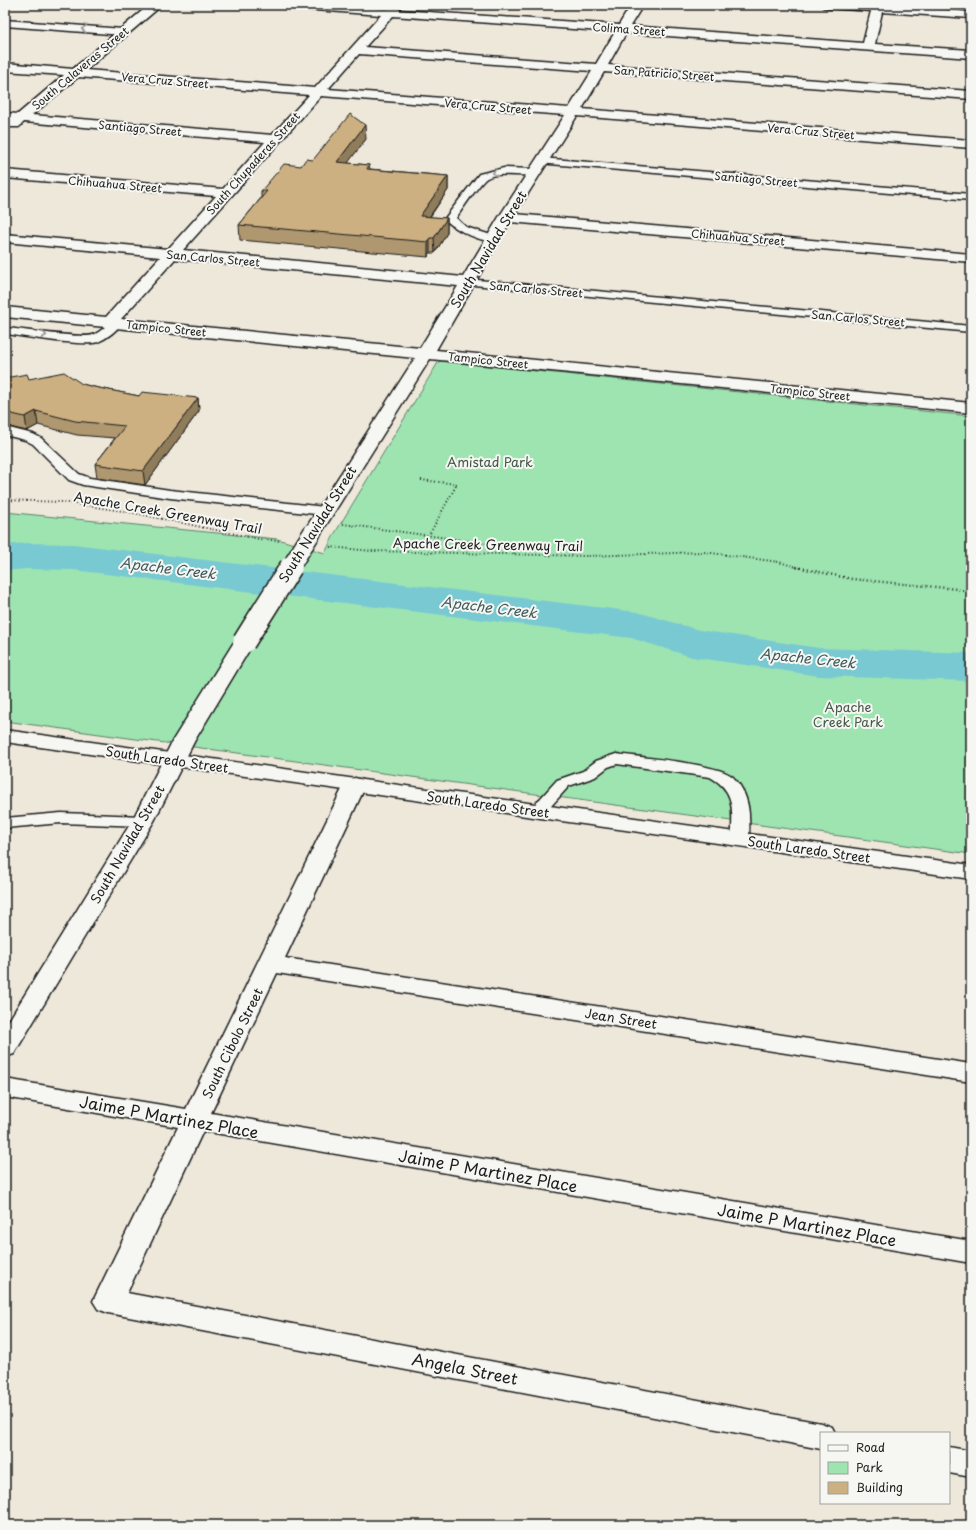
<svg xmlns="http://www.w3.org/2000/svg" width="976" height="1530" font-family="'Playpen Sans',sans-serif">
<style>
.green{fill:#9de4b1;stroke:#5c8066}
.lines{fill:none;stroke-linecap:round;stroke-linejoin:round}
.river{fill:#79c9d3;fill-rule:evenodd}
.lane-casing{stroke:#1c1c1c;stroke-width:3}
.street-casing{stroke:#1c1c1c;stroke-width:3}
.secondary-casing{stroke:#1c1c1c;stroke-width:3}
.path-far1{stroke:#1c1c1c;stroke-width:2;stroke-dasharray:1 2.5;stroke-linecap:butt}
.path{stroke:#1c1c1c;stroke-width:2.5;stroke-dasharray:1 3;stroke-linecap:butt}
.lane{fill:#f6f6f2;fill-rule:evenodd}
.street{fill:#f6f6f2;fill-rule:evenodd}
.secondary{fill:#f6f6f2;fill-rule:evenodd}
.street-bridge-far1-casing{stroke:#1c1c1c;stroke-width:20;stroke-linecap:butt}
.street-bridge-casing{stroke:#1c1c1c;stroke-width:25;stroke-linecap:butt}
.street-bridge-far1{stroke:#f6f6f2;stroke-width:17}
.street-bridge{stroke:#f6f6f2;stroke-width:22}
.wall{fill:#af976f;stroke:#1c1c1c}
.shaded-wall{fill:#8f7b5a;stroke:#1c1c1c}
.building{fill:#ccb081;stroke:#1c1c1c}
.oneway{stroke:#949492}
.labels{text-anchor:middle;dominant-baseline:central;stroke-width:4;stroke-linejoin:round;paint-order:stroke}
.far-street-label{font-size:11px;fill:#1c1c1c;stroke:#f6f6f2}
.street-label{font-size:13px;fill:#1c1c1c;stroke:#f6f6f2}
.park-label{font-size:13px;fill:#435849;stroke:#f6f6f2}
.water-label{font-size:14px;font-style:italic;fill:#3d595c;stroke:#f6f6f2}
.near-street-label{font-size:16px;fill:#1c1c1c;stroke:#f6f6f2}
</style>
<rect width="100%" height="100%" fill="#eee8db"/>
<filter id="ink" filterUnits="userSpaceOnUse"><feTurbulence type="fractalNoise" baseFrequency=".025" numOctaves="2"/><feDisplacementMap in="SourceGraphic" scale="8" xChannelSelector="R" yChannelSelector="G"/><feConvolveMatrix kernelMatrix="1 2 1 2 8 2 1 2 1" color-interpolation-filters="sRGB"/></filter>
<g filter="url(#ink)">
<path class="green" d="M439 361 971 416V854L5 721V512L277 539 325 553 335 533Z"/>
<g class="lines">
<path class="river" d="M27 543 73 544 637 612 699 630 819 648 971 653V681L819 676 692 657 631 638 73 570 27 569 5 571V545Z"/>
<defs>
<g id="lane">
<path d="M5 20 123 29 127 32 123 35 5 26Z"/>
<path d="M541 158 971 194V200L538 163 536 161Z"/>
<path d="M504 168 534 169 539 172C532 180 500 170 487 178 481 181 461 211 456 218L466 227 497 237 498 239 497 241C484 244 453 229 445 219L446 217 479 174Z"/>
<path d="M467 279 971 326V332L463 284 461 282 463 280Z"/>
<path d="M116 320 120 321 122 323C116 331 107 338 98 342 84 347 23 336 5 334V328C21 329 82 339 93 335 102 332 109 321 116 320Z"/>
<path d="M5 427 33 434 41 438 79 474 90 478 170 490 325 507 330 508 332 511 330 514 325 515 170 498 83 485 69 480 33 444 25 440 5 435Z"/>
<path d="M616 754C639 757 720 764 733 777 743 787 748 800 749 814 749 822 751 836 746 844L740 845 734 844C731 839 732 834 732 828 733 804 732 789 710 777L617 764 608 767 595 777 569 786 543 815 537 816 531 815 529 811 557 780 583 771 596 761Z"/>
<path d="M61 813 143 816 149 817 151 821 149 825 143 826 61 823 5 828V818Z"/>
</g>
<g id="street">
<path d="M149 5H162L86 70 315 88 381 15 288 8 284 7 282 5H336L387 9 391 5H403L399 10 619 25 631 5H643L630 26 863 43 871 11 827 8 823 7 821 5H884L971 12V18L882 12 875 44 971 50V58L626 33 608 65 971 91V99L604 72 582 109 971 140V148L577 116 515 214 971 254V262L510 222 436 350 971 403V413L430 359 320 535 313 537 306 535 304 531 415 358 5 317V307L106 317 160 257 5 242V234L168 249 216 196 5 178V170L223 189 265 142 24 122 19 127H9L7 124 9 121H5V113L18 114 64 75 5 71V63L73 69ZM393 16 615 32 596 64 365 47ZM359 54 592 71 569 108 328 89ZM78 77 309 95 272 135 32 115ZM321 96 565 115 499 217 463 277 183 250ZM175 259 458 286 420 348 121 319Z"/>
<path d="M244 636 251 638 254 642 195 740 154 821 14 1054 5 1057V1027L132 821 173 740 234 642 237 638Z"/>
<path d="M355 778 363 780 366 785 285 958 971 1064V1082L277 973 211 1113 971 1241V1263L203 1131 127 1293 821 1423 832 1427 835 1433H821V1449L108 1313 98 1309 93 1301 178 1127 5 1097V1079L186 1109 344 785 347 780Z"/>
<path d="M949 1447 971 1451V1477L949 1473Z"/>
</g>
<path id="secondary" d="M5 730 971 865V879L5 742Z"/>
</defs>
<use href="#lane" class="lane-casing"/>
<use href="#street" class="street-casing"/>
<use href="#secondary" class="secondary-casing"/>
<g class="path-far1">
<path d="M421 480 457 484 429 535"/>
<path d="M5 500 62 502 129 512 259 539 281 541"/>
<path d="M343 524 499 545 514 551V555"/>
<path d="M330 547 372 551 587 556 704 552 779 562 800 568"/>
</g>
<path class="path" d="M796 567 852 579 957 589 971 592"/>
<use href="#lane" class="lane"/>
<use href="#street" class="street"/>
<use href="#secondary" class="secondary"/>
<defs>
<path id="street-bridge-far1" d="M290 568 313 531"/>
<path id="street-bridge" d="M244 642 291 567"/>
</defs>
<use href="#street-bridge-far1" class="street-bridge-far1-casing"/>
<use href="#street-bridge" class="street-bridge-casing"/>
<use href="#street-bridge-far1" class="street-bridge-far1"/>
<use href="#street-bridge" class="street-bridge"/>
</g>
<g class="wall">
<path d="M366 139 347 163 369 165 370 169 448 176V190L430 217 447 218V233L435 253H430L428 257 240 240 239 225 261 198V191L301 166 313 160Z"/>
<path d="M5 378 82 384 94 387 139 396 198 398 199 411 145 485 97 478 95 464 115 438 77 435 38 425 27 431 14 428 5 423Z"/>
</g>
<g class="shaded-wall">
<path d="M365 125 366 139 338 176 337 162Z"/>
<path d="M448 176V190L420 230V216Z"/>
<path d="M447 218V233L435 253 434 238Z"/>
<path d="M430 238V253L428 257V242Z"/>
<path d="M198 398 199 411 145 485 143 471Z"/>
<path d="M36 411 38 425 27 431 25 417Z"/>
</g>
<g class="building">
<path d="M350 114 365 125 337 162 369 165 367 169 448 176 420 216 447 218 434 238H430L428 242 239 225 267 191H261L284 164 301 166 306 159 313 160Z"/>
<path d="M64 372 82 384 94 387 139 396 142 392 198 398 143 471 95 464 125 426 75 421 36 411 25 417 12 414 5 410V378L27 374 29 379Z"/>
</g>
<defs><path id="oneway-chevron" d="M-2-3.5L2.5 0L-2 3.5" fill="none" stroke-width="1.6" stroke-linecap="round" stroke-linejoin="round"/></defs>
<g class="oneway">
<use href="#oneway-chevron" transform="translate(84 29) rotate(-176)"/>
<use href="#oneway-chevron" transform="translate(495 173) rotate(166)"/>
<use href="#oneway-chevron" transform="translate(44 335) rotate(6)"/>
</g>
</g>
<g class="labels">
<g class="far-street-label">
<text transform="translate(629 29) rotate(4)">Colima Street</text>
<text transform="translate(80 68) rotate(-40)">South Calaveras Street</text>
<text transform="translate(664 73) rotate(4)">San Patricio Street</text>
<text transform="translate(165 80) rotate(5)">Vera Cruz Street</text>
<text transform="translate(488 106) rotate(5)">Vera Cruz Street</text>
<text transform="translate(140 128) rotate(5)">Santiago Street</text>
<text transform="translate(811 131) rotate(5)">Vera Cruz Street</text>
<text transform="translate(253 163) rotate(-48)">South Chupaderas Street</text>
<text transform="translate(756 179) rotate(5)">Santiago Street</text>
<text transform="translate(115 184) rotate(5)">Chihuahua Street</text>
<text transform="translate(738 237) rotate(5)">Chihuahua Street</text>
<text transform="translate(213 258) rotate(5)">San Carlos Street</text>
<text transform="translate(536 289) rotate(5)">San Carlos Street</text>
<text transform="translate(858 318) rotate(5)">San Carlos Street</text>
<text transform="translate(166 328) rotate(6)">Tampico Street</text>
<text transform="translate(488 360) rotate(6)">Tampico Street</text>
<text transform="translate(810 392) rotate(6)">Tampico Street</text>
</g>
<g class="street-label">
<text transform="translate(488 249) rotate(-59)">South Navidad Street</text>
<text transform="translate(168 512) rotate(10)">Apache Creek Greenway Trail</text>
<text transform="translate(317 524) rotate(-58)">South Navidad Street</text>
<text transform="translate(488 544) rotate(1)">Apache Creek Greenway Trail</text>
<text transform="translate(167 759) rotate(8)">South Laredo Street</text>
<text transform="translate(488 804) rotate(8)">South Laredo Street</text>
<text transform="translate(127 844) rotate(-60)">South Navidad Street</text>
<text transform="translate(809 849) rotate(8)">South Laredo Street</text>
<text transform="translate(621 1018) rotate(9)">Jean Street</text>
<text transform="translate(232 1043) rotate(-64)">South Cibolo Street</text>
</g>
<g class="park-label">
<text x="490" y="461">Amistad Park</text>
<text x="848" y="706">Apache<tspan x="848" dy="15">Creek Park</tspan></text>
</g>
<g class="water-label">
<text transform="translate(168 568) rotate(7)">Apache Creek</text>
<text transform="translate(489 607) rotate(7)">Apache Creek</text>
<text transform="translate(808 658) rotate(6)">Apache Creek</text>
</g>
<g class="near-street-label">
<text transform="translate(169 1116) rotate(10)">Jaime P Martinez Place</text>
<text transform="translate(488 1170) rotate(10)">Jaime P Martinez Place</text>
<text transform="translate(807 1224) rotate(10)">Jaime P Martinez Place</text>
<text transform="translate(465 1368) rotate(11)">Angela Street</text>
</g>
</g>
<rect width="976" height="1530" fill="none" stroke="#f6f6f2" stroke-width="20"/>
<rect x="10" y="10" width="956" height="1510" fill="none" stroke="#1c1c1c" stroke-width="1.5" filter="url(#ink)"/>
<rect x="820" y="1432" width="130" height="72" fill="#f6f6f2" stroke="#9f9f9c"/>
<rect x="828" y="1445" width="20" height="6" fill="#f6f6f2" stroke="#9f9f9c"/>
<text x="856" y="1452" font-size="12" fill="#1c1c1c">Road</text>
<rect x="828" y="1462" width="20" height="12" fill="#9de4b1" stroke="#9f9f9c"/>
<text x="856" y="1472" font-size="12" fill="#1c1c1c">Park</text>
<rect x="828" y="1482" width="20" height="12" fill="#ccb081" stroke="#9f9f9c"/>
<text x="856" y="1492" font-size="12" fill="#1c1c1c">Building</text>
</svg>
